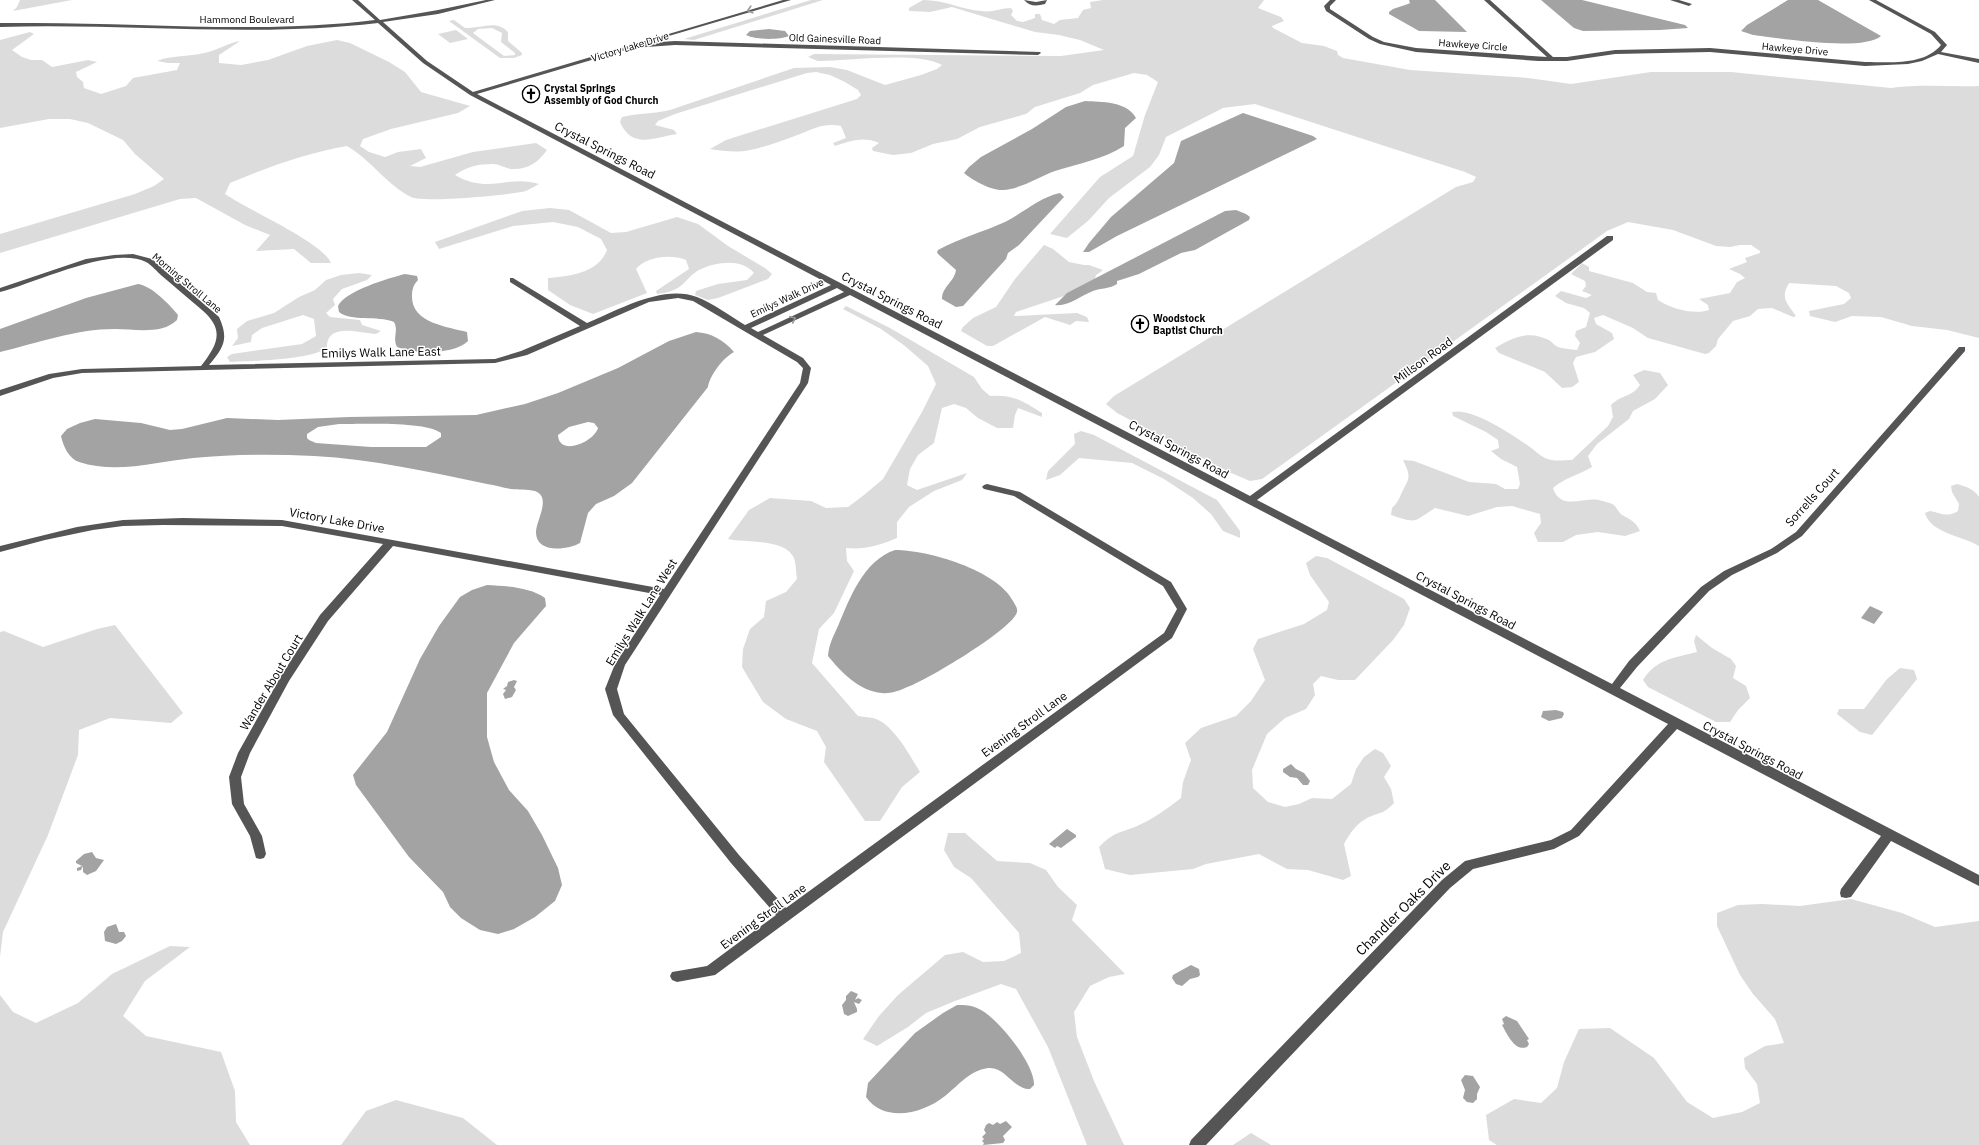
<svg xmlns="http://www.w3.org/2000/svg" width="1979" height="1145" font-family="'IBM Plex Sans',sans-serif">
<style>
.green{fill:#dcdcdc;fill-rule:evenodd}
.water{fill:#a3a3a3;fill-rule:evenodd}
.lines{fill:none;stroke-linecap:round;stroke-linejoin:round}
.minor{fill:#555;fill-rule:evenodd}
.oneway{stroke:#999}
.labels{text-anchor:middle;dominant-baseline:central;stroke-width:3;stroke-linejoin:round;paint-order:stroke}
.far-street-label{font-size:10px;fill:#000;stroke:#fff}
.far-poi-label{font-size:10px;font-weight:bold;fill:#000;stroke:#fff;text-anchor:start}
.street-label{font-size:12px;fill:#000;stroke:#fff}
.near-street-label{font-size:14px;fill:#000;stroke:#fff}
</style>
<rect width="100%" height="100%" fill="#fff"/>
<g class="green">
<path d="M20 0H72L13 11 17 7Z"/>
<path d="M811 0H823L694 40 684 39Z"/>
<path d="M923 0C946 0 959 9 981 11 992 13 1001 8 1011 8L1013 11 1011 15 1017 21 1023 22 1035 18V14H1040L1042 20 1054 24 1060 20 1078 18 1083 10 1091 8 1090 2 1103 0H1264L1258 8 1281 17 1284 21 1272 26 1273 28 1302 43 1324 46 1337 51 1338 55 1343 58 1410 70 1528 78 1571 84 1651 72H1731L1891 88C1920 84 1950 87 1979 86V338L1947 330 1912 326 1881 317 1852 316 1835 322 1810 316 1809 311 1844 304 1851 298 1849 293 1836 286 1789 283C1780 298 1787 303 1796 316L1793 317 1772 308 1758 309 1750 316 1733 321 1718 339 1716 346 1709 353 1705 354 1648 338 1633 328 1603 315 1594 318 1596 324 1612 333 1614 339 1595 352 1576 357 1573 363 1579 382 1572 387 1562 388 1545 372 1499 353 1495 348C1513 337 1529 330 1549 340 1552 342 1555 346 1558 347 1564 349 1572 349 1577 350L1580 343 1575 336 1576 331 1586 327 1590 313 1584 308 1566 303 1555 296 1561 291 1586 298 1592 295 1582 291 1586 286 1585 281 1571 274 1582 263 1589 267V271L1633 283 1647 292 1656 293 1658 300C1672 309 1693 315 1709 310L1708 305 1699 299 1730 293 1737 282 1745 278 1740 274 1729 269 1747 262 1745 258 1760 253V251L1751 245H1740L1730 247 1716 246 1673 230 1628 222 1607 231 1262 479 1250 481 1229 472 1117 413 1106 404 1114 396 1456 187 1473 182 1476 177 1465 172 1255 104 1223 108 1166 137 1159 155 1150 167 1109 198 1089 220 1067 238 1050 234 1100 177 1133 156 1145 115 1158 82 1147 75 1134 73 1093 85 1080 93 1035 107 1026 114 980 127 957 139 933 144 911 153 893 155 873 151 872 148 879 143C863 136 851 141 835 146L833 143 846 138 841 126C823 123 816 128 800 134 784 140 766 147 750 150 737 153 723 151 710 149L726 140 857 99 861 95 858 90 845 82 830 75 816 72 807 73 675 114 658 121 655 125 674 130 677 134C655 137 632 150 620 122L622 117C638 113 654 114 670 110L794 68 830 67 847 70 885 85 921 75 937 69 942 65C916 51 850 61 818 61L808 57 814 54 1061 56 1104 50 1080 40 1059 35 1035 32 952 7 930 12 909 11V8Z"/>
<path d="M454 20 465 28C480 29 496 19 508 32V41L522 53V55L514 58H500L449 21ZM492 28 502 33 501 42 515 53V55L504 56 473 33 478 29Z"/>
<path d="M456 30 468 39 450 43 438 34Z"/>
<path d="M30 32 34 34 12 50 22 57 31 60H42L52 67 88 60 97 62 76 72 77 77 83 82 84 88 101 94 126 86 133 78 177 70 180 63H168L157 61C172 55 188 57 204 53 217 51 227 43 240 41L219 55V63L241 65 268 60 307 46 337 40 350 43 389 62 405 72 421 92 470 106 458 113 391 129 363 139 360 146 369 152 385 157 398 152 421 149 426 158 410 166 420 167 473 152 536 143 547 150C538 163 527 170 511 169 505 168 499 164 493 164 478 164 466 167 455 175 490 195 508 174 539 184 535 186 530 189 526 191 511 195 421 203 411 197 386 184 371 160 347 146 306 153 268 167 230 183L225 194C248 210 322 242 331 263H311L294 249 256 251 270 235 245 225 196 198 180 199 0 253V234L135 194 154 186 164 179 135 154 123 140 88 123 70 119H49L0 128V40Z"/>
<path d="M550 208 569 210 611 233 626 232 677 217 698 224 728 246 765 268 772 274 768 279 718 298 708 300 695 295 696 291 718 284 747 280 754 273C741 258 716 262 699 270 692 274 688 279 683 284 675 291 667 293 657 294L656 291 689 269 686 260C671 254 647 256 636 269L647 293 593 314 570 305 548 290V278C571 276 598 273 607 250L601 239 578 227 553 222 513 226 439 249 435 242 522 211Z"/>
<path d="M1044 245 1053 249 1069 262 1084 265H1089L1103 270 1096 275 1095 279 1064 296 1016 312 1014 316 1077 313 1087 317 1089 322 1076 321 1070 325 1045 317 993 346H987L961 331 963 327 973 318 996 307 1015 279Z"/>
<path d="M359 273 372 275 367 280 342 289 333 299 335 305 326 313 330 317 360 320 362 325 381 331 376 334C360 333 327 322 327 347 315 360 250 361 230 362L227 357 232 354 302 344 316 336 314 319 303 315 262 328 252 335 251 342 232 346 238 338 237 329 247 321 274 313 299 297 315 290 326 280 341 275Z"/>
<path d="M846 306 890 328 974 377 982 389 990 396C1013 394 1023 401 1042 413V417L1018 408 1015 415 1013 428H997L978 418 966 408 954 404 942 408 934 443 918 455 910 469 907 485 917 490 967 473 962 480 934 491 909 507 897 522V538C880 545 864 550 846 548L847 561 854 571 834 613 819 629 812 663 858 716C863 717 868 717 873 718 893 723 910 756 920 772L902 787 880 821H865L824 762 826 747 817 731 786 719 763 702 742 667 743 649 750 629 764 617 766 601 786 592 797 579C796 573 796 564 794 558 785 538 746 543 728 539L749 510 770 498 811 501 826 508 848 507 864 495 883 479 922 412 936 384 928 366 905 346 881 329 843 309Z"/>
<path d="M1644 370 1660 373 1668 385 1655 399 1633 411 1629 419 1597 444 1588 456 1592 467C1579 475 1564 478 1553 488 1560 511 1583 497 1599 500 1603 501 1611 503 1614 505 1617 508 1618 512 1622 515 1630 519 1636 522 1640 531L1625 536 1598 532 1576 535 1563 542H1538L1534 533 1541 523 1540 514 1512 506 1497 507 1468 516 1435 508C1413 522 1418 524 1391 515L1392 508C1398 502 1399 499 1402 492 1410 477 1411 477 1403 460L1414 461 1469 482 1496 484 1505 489H1518L1520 484 1517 467 1501 459 1491 451 1499 448 1498 440 1486 432 1453 416 1452 412C1472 407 1513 435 1530 447 1534 450 1539 455 1545 458 1553 462 1564 460 1572 460L1608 426 1613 417 1611 405C1621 395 1632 397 1640 385L1633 375Z"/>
<path d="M1081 431 1094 435 1217 500 1240 531V538L1223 531 1211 514 1193 498 1164 479 1132 463 1079 458 1060 475 1046 480 1048 471 1075 444 1074 434Z"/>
<path d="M1957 484C1967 487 1974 489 1979 497V546C1963 536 1930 533 1925 513L1930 511C1941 513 1947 518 1958 511L1959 504 1952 492 1951 486Z"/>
<path d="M1316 556 1327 558 1404 599 1410 608 1404 625 1393 640 1355 680H1338L1321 676 1313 684 1315 695 1306 709 1285 718 1267 734 1252 770 1253 788 1268 802 1285 807 1299 804 1312 798 1332 799 1351 784 1356 769 1364 757 1375 749 1383 753 1391 766 1384 777 1391 789 1394 803C1383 815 1379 812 1367 818 1356 824 1350 833 1344 844L1351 876 1343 880 1308 870 1287 869 1259 854 1206 864 1193 869 1130 875 1105 869 1099 847C1115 831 1118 834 1137 826 1153 819 1167 809 1181 798L1183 782 1191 760 1185 743 1201 728 1236 716 1251 701 1265 680 1253 649 1258 639 1304 624 1327 610 1329 602 1310 575 1306 563Z"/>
<path d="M115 625 183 713 171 723 110 718 79 730 78 755 48 835 3 932 0 957V632L4 631 43 647 97 629Z"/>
<path d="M1696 635 1712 648 1731 659 1736 666 1733 678 1746 686 1750 698 1738 710 1730 722H1716L1648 687 1643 680C1656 659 1674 658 1697 652L1694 641Z"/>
<path d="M1900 668 1914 670 1917 679 1872 735 1860 732 1837 714 1839 709H1864L1887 679Z"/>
<path d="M948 833H965L997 861 1030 863 1046 870 1058 887 1077 905 1072 920 1125 974 1109 977 1090 986 1074 1012 1077 1037 1094 1081 1124 1145H1087L1048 1047 1016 989 1001 984 955 1001 926 1013 908 1027 877 1046 863 1039 879 1016 898 995 945 955 963 952 983 962 1004 961 1021 953 1019 933 971 878 954 867 944 850Z"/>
<path d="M1851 899 1902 913 1935 927 1979 921V1145H1497L1489 1140 1486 1115 1514 1099 1541 1103 1557 1088 1564 1062 1579 1029 1610 1028 1654 1058 1687 1102 1713 1118 1742 1112 1760 1103 1757 1084 1745 1068 1744 1058 1765 1046 1784 1043 1775 1019 1753 994 1740 975 1717 926V913L1738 905 1762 904 1800 906Z"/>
<path d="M170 946 190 947 145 981 123 1016 146 1036 221 1052 235 1091 236 1122 250 1145H0V995L13 1012 36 1023 78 1003 112 974Z"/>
<path d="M396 1100 463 1118 497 1145H341L366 1111Z"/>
<path d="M1251 1133 1271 1145H1233Z"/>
</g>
<g class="water">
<path d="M1409 0H1435L1467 32 1419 31 1389 14V12L1393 9 1408 4 1410 3Z"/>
<path d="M1541 0H1582L1685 25 1688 28 1660 30 1583 31 1574 28Z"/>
<path d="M1788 0H1818L1881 36C1863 52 1778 38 1753 35L1741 31 1747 25Z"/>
<path d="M769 29 785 31 789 36C779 40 756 40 746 35L750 31Z"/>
<path d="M1085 101C1101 102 1127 101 1136 118L1125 128 1124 146C1104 159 1077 164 1055 171 1038 177 1021 189 1003 190 992 191 972 180 964 173L969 167 981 157 1032 129 1066 107Z"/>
<path d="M1243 113 1313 136 1317 139 1117 236 1089 252H1083L1089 243 1111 217 1174 163 1181 141Z"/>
<path d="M1060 193 1064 197 1019 245 1008 253 1006 259 963 306 956 307 942 299C941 288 955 281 956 270L938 254 937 252 938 250C960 238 983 232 1005 222 1023 213 1040 197 1060 193Z"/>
<path d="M1236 210 1246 214 1250 217 1249 220 1195 250 1181 253 1139 274 1117 281V284C1110 289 1101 288 1093 291 1082 295 1068 307 1055 305L1067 293 1225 211Z"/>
<path d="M405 274 417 276 418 280C413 285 412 290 412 297 412 323 448 327 467 332L468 341C454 355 414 354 397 347 392 338 399 331 394 322 377 315 351 322 339 312L338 306C345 291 389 278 405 274Z"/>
<path d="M138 284C152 286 169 304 178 315L177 320C162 335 134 329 115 329 75 329 38 343 0 352V329L86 298Z"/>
<path d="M696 332C711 333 724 340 734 352 723 358 710 375 708 387L632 483 614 496 596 504 588 513 580 543C568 550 536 554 536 532 536 521 552 497 535 491 527 489 518 490 511 489 503 488 495 485 487 484 430 472 372 459 314 456 274 454 233 454 193 458 156 462 116 474 79 462 69 459 63 446 61 436L67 429 80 423 95 419 141 423 170 430 182 429 227 418 278 420 349 417 476 415 525 404 558 393 618 368 669 341ZM588 422 594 423 598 428C594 442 559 457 558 435L569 427ZM339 424C359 424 427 421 441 433V437L426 447H371L316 443 309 440 307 438V434L318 427Z"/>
<path d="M895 550C928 550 997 570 1013 601 1015 605 1018 608 1017 612 1013 629 924 682 905 688 899 691 889 694 882 693 859 691 841 672 828 656 829 644 833 637 838 626 850 598 863 561 895 550Z"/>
<path d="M487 585C505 586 530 587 545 598L546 606 514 643 487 693V737L494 762 509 790 528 811 542 835 558 868 562 885 555 901 535 917 514 929 498 934 480 930 461 918 450 907 443 892 409 857 356 785 353 775 387 732 420 659 439 626 460 597 472 590Z"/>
<path d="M1870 606 1883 612 1874 624 1861 618Z"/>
<path d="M514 680 517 681 514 687 516 690 512 697 505 699 503 694 506 690 503 689 507 686 508 682Z"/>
<path d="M1556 710 1563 712 1564 714 1562 718 1549 721 1541 717 1543 711Z"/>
<path d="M1291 764 1296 769 1304 773 1310 781 1308 785H1303L1297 778 1290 777 1283 772V769Z"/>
<path d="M1067 829 1076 835V837L1061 848 1057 846 1055 848 1049 844Z"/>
<path d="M92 852 96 858 104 860 96 871 87 875 83 872V866L81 870 77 871V868L82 866 76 863V861L84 854Z"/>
<path d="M116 924 119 932H124L126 936 122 941 116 944 105 941 104 932 107 927Z"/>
<path d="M1191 965 1199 969 1200 975 1198 977 1190 979 1182 986 1176 984 1172 978 1173 975Z"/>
<path d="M851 991 858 994 855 1000 858 998 862 1000 859 1004 854 1002 857 1009V1012L848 1016 844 1014 842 1005 846 1000V996Z"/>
<path d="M957 1005C965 1005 972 1005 979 1009 998 1018 1035 1064 1034 1085L1030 1089C1014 1090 1005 1066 988 1068 969 1071 959 1085 945 1096 923 1114 884 1123 866 1097L868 1083 915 1033 943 1013Z"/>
<path d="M1506 1016 1517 1021 1529 1039 1527 1040 1529 1044 1527 1047C1515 1052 1507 1034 1502 1025L1504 1024 1502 1019Z"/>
<path d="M1465 1075 1473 1076 1480 1087 1477 1094V1099L1473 1103 1467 1102 1463 1098 1465 1090 1461 1080Z"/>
<path d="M1006 1121 1012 1127 1003 1136 1005 1140 1003 1143 983 1145 984 1143 982 1141 984 1139 982 1137 986 1133 984 1130 986 1125 989 1123 993 1125 997 1122 1000 1124Z"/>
</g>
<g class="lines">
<g class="minor">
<path d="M352 0H358L380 20 438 10 486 0H495L438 14 383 22 427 61 473 92 783 0H791L645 43 675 41 1040 52 1041 53 1038 55 675 45 632 48 477 94 1250 496 1607 236H1613V240L1257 500 1612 684 1629 661 1701 587 1724 571 1771 549 1796 532 1959 347H1965V351L1802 536 1777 553 1732 575 1709 591 1637 667 1620 688 1979 875V886L1891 841 1851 897 1846 898 1841 897 1840 893 1841 889 1881 836 1677 729 1579 836 1554 849 1473 869 1450 888 1206 1145H1189L1191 1140 1442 880 1465 861 1551 840 1571 830 1668 724 850 295 763 335 803 358 811 368 808 383 625 665 617 689 624 714 739 855 786 908 1164 633 1177 609 1163 586 1014 496 984 489 982 487 984 485 987 484 1020 492 1171 582 1187 609 1172 638 715 975 677 982 672 980 670 976 672 972 707 966 776 915 731 863 613 715 605 689 615 664 660 595 393 546 328 621 289 681 250 753 241 777 244 804 262 836 266 854 264 858 260 859 256 858 250 836 232 804 229 777 238 753 281 676 320 615 383 544 282 526 163 525 123 526 93 530 45 540 0 552V546L77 527 123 520 183 518 282 520 664 589 800 383 803 368 797 362 693 301 678 298 649 302 527 355 495 363 82 373 53 378 0 396V390L49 374 82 369 201 366C218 344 225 330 202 310 188 298 175 287 162 276 157 272 152 265 146 262 113 245 35 283 0 292V288L86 259 114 255 133 254 152 259 219 317C229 339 224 347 209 365L495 359 521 351 580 326 510 282V278H513L587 323C618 310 663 284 697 297 714 304 730 316 745 325L831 285 470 95 423 63 378 23C252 38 126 23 0 27V23H34C148 23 261 34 375 20ZM837 288 844 292 758 332 751 328Z"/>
<path d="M1024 0 1036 2 1047 0 1045 4C1037 6 1030 7 1024 0Z"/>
<path d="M1330 0H1336L1330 6V9L1373 37 1384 42 1416 48 1547 57 1484 0H1490L1553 57H1567L1615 50 1710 48 1865 62C1889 62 1924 66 1941 45L1931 34 1869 0H1876L1935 32 1947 45 1941 52 1979 59V63L1938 54 1922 61 1908 64 1865 66 1710 52 1615 54 1567 61H1538L1416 52 1380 44 1369 39 1326 11 1324 6Z"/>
<path d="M1670 0H1679L1692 4 1689 6Z"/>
</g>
</g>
<defs><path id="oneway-chevron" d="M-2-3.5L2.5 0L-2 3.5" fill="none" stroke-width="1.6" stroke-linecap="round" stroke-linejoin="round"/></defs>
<g class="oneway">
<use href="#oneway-chevron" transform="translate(750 10) rotate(163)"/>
<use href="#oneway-chevron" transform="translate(793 319) rotate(-25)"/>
</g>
<defs>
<symbol id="church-ring" viewBox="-11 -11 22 22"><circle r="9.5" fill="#fff" stroke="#000" stroke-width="1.5"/><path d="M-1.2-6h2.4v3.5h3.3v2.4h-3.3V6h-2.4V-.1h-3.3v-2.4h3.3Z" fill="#000"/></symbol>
</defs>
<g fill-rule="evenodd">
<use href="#church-ring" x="521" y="84" width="20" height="20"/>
<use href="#church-ring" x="1130" y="314" width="20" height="20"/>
</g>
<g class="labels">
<g class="far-street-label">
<text x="247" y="19">Hammond Boulevard</text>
<text transform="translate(835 39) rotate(2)">Old Gainesville Road</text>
<text transform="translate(1473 45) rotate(4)">Hawkeye Circle</text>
<text transform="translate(630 47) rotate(-17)">Victory Lake Drive</text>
<text transform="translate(1795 49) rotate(5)">Hawkeye Drive</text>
<text transform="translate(187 283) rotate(40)">Morning Stroll Lane</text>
<text transform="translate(787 298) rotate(-25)">Emilys Walk Drive</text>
</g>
<g class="far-poi-label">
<text x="544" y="88">Crystal Springs<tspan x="544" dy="12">Assembly of God Church</tspan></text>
<text x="1153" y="318">Woodstock<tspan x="1153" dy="12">Baptist Church</tspan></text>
</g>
<g class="street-label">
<text transform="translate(605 150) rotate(27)">Crystal Springs Road</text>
<text transform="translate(892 300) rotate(27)">Crystal Springs Road</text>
<text transform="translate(381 352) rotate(-1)">Emilys Walk Lane East</text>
<text transform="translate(1423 360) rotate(-36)">Millson Road</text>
<text transform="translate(1179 449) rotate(28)">Crystal Springs Road</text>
<text transform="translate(1812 497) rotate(-48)">Sorrells Court</text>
<text transform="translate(337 520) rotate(10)">Victory Lake Drive</text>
<text transform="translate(1466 600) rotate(28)">Crystal Springs Road</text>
<text transform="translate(641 612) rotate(-58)">Emilys Walk Lane West</text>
<text transform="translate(271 682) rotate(-59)">Wander About Court</text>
<text transform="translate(1024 724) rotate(-36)">Evening Stroll Lane</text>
<text transform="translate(1753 750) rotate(28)">Crystal Springs Road</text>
<text transform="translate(763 916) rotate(-36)">Evening Stroll Lane</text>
</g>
<g class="near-street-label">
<text transform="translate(1403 908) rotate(-45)">Chandler Oaks Drive</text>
</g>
</g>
</svg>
